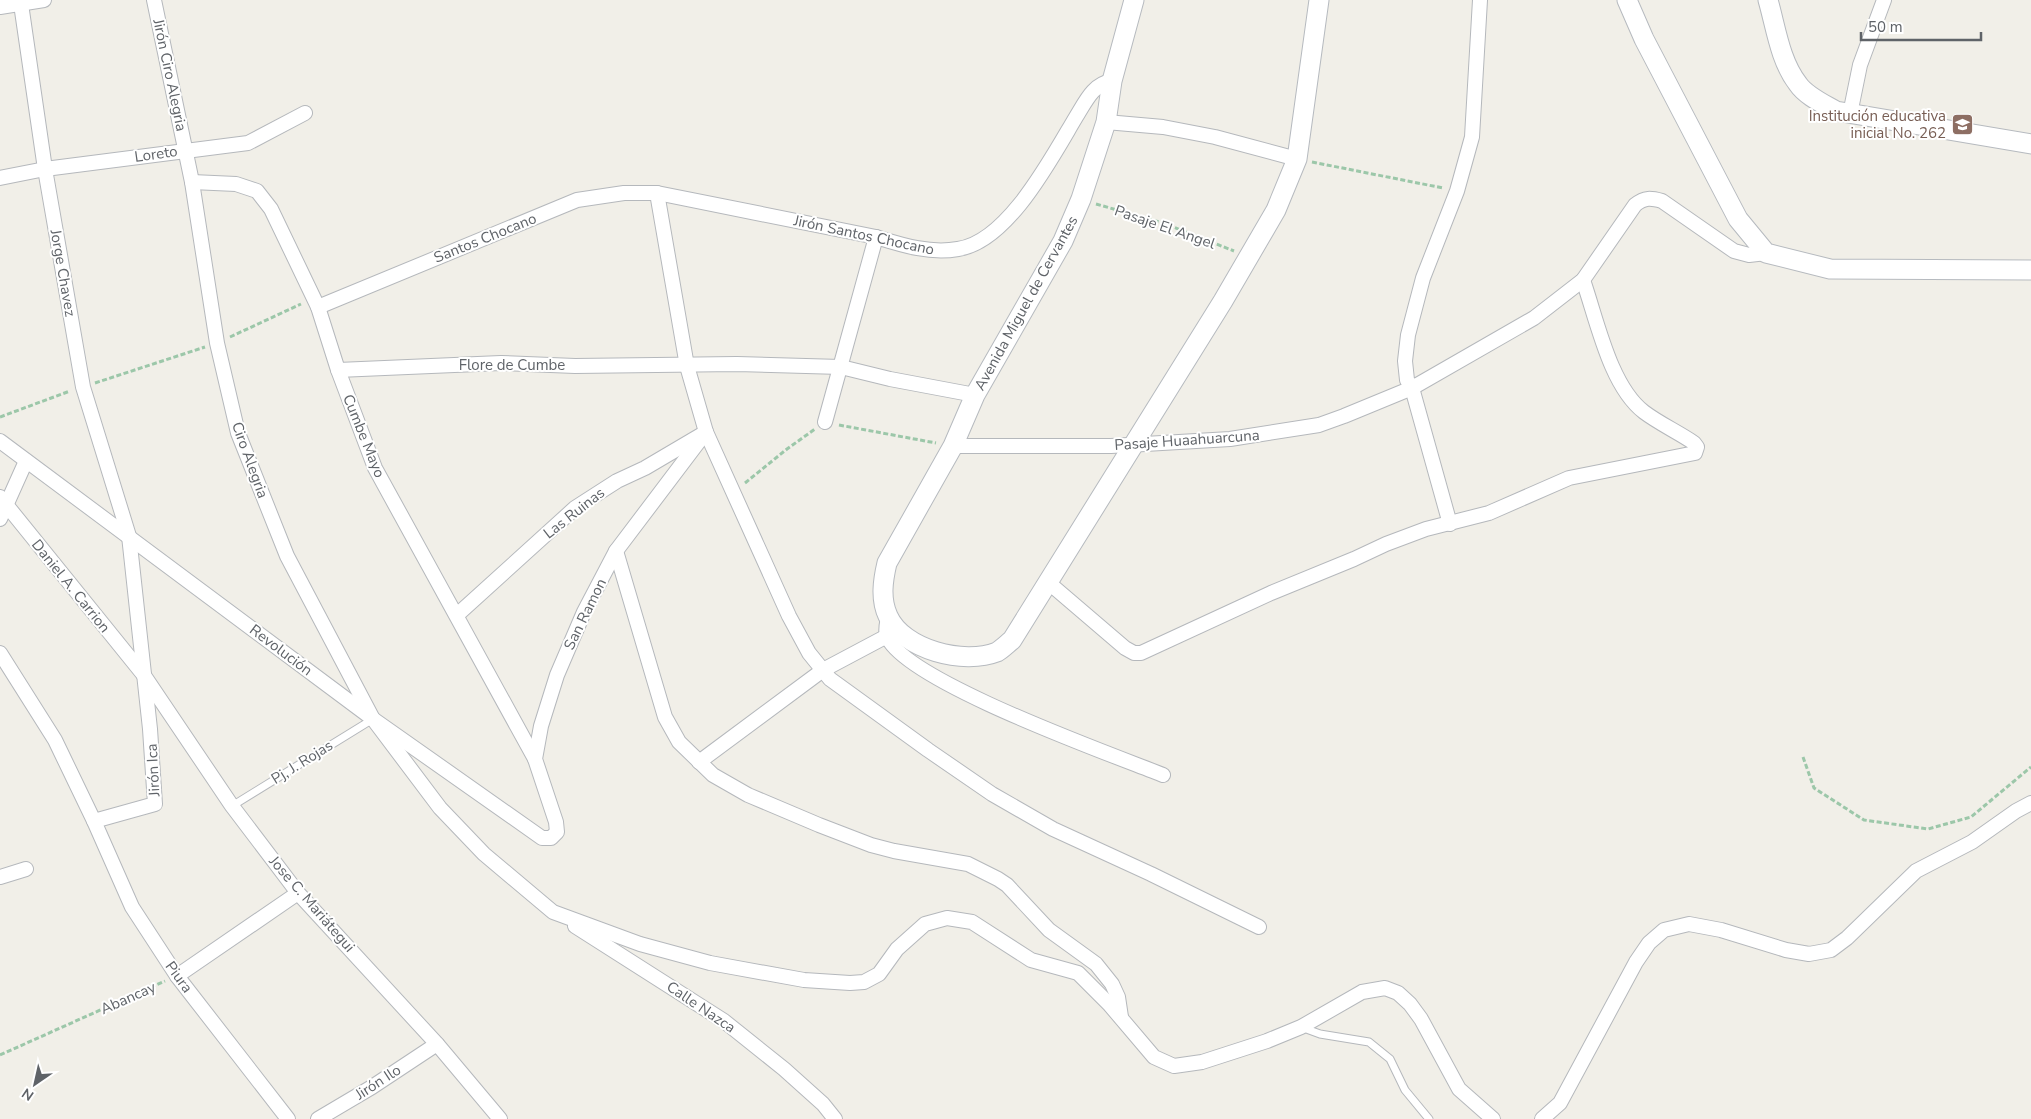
<svg xmlns="http://www.w3.org/2000/svg" width="2031" height="1119" font-family="'Nunito Sans',sans-serif">
<style>
.lines{fill:none;stroke-linecap:round;stroke-linejoin:round}
.lane-casing{stroke:#b5b8bc;stroke-width:9}
.street-casing{stroke:#b5b8bc;stroke-width:16}
.secondary-casing{stroke:#b6babf;stroke-width:21}
.path{stroke:#9cc7a9;stroke-width:3;stroke-dasharray:5 2.5;stroke-linecap:butt}
.lane{stroke:#fff;stroke-width:7}
.street{stroke:#fff;stroke-width:14}
.secondary{stroke:#fff;stroke-width:19}
.labels{text-anchor:middle;dominant-baseline:central;stroke-width:4;stroke-linejoin:round;paint-order:stroke}
.street-label{font-size:15px;fill:#5f6368;stroke:#fff}
.education-label{font-size:15px;fill:#785e54;stroke:#fff;text-anchor:end}
</style>
<rect width="100%" height="100%" fill="#f1efe8"/>
<g class="lines">
<defs>
<g id="lane">
<path d="M232 806 373 719"/>
<path d="M1301 1027 1320 1034 1369 1042 1390 1059 1405 1090 1429 1119"/>
</g>
<g id="street">
<path d="M154 0 192 182 217 343 238 433 287 556 373 719 440 808 484 854 553 912 640 944 710 963 804 980 850 983 864 982 879 974 897 949 925 924 947 918 972 922 1031 960 1078 973 1109 1004 1154 1057 1174 1066 1202 1062 1267 1041 1301 1027 1362 992 1385 988 1398 993 1410 1004 1421 1019 1459 1089 1493 1119"/>
<path d="M21 4 45 169 83 387 129 536 150 729 155 804 94 821"/>
<path d="M0 7 44 0"/>
<path d="M1850 114 1860 65 1884 0"/>
<path d="M1106 122 1163 127 1215 137 1297 159"/>
<path d="M0 178 45 169 248 143 305 113"/>
<path d="M192 182 236 184 257 191 271 209 318 307 338 370 375 468 535 759"/>
<path d="M657 193 687 366 706 432 789 616 809 653 830 679 928 750 992 794 1053 829 1151 874 1259 927"/>
<path d="M318 307 577 200 624 193H657L876 237C902 245 929 254 958 249 1008 242 1052 157 1076 117 1086 101 1093 84 1112 81"/>
<path d="M338 370 501 363 575 366 737 364 841 367 890 379 975 395"/>
<path d="M825 422 876 237"/>
<path d="M0 441 373 719 542 838H551L557 832 556 822 535 759 541 726 557 675 584 612 616 551 706 432"/>
<path d="M953 446H1111L1230 439 1319 425 1344 416 1412 388 1534 318 1583 280 1635 205C1645 197 1651 198 1662 201L1734 251 1749 255 1766 253"/>
<path d="M0 497 143 674 232 806 298 893 437 1044 500 1119"/>
<path d="M0 519 26 461"/>
<path d="M1450 524 1412 388 1407 380 1405 361 1408 335 1423 278 1457 191 1472 137 1480 0"/>
<path d="M616 551 665 717 679 742 713 775 748 795 819 825 871 845 894 851 968 864 998 879 1007 885 1049 930 1096 964 1112 984 1118 997 1121 1017"/>
<path d="M1049 583 1125 648 1134 653H1141L1271 593 1354 559 1386 544 1426 529 1489 513 1569 478 1695 453 1697 447 1694 443C1678 432 1660 424 1644 412 1610 386 1597 320 1583 280"/>
<path d="M457 615 575 508 617 481 645 468 701 435"/>
<path d="M888 617C887 623 885 630 887 636 902 680 1113 755 1163 775"/>
<path d="M0 653 55 740 94 821 132 907 177 976 288 1119"/>
<path d="M699 762 823 670 887 636"/>
<path d="M0 877 26 869"/>
<path d="M575 926 724 1021 784 1069 823 1104 835 1119"/>
<path d="M177 976 298 893"/>
<path d="M318 1119 372 1087 437 1044"/>
<path d="M1542 1119 1560 1103 1636 962 1649 943 1664 930 1689 924 1721 930 1786 950 1809 954 1831 950 1847 938 1916 871 1972 842 2016 811 2031 803"/>
</g>
<g id="secondary">
<path d="M1134 0 1112 81 1106 122 1081 199 1063 241 975 395 953 446 887 563C883 580 880 599 888 616 903 650 964 665 997 652 1002 649 1007 644 1012 640L1223 301 1276 210 1297 159 1319 0"/>
<path d="M1627 0 1644 39 1738 219 1766 253 1830 269 2031 270"/>
<path d="M1768 0C1776 28 1780 61 1798 84 1806 96 1824 104 1836 111L2031 144"/>
</g>
</defs>
<use href="#lane" class="lane-casing"/>
<use href="#street" class="street-casing"/>
<use href="#secondary" class="secondary-casing"/>
<g class="path">
<path d="M1312 162 1443 188"/>
<path d="M1096 204 1163 223 1234 251"/>
<path d="M230 337 301 304"/>
<path d="M95 383 205 347"/>
<path d="M0 417 70 391"/>
<path d="M839 425 936 443"/>
<path d="M745 483 787 449 815 429"/>
<path d="M1803 757 1814 788 1864 820 1928 829 1971 817 2031 767"/>
<path d="M0 1055 165 981"/>
</g>
<use href="#lane" class="lane"/>
<use href="#street" class="street"/>
<use href="#secondary" class="secondary"/>
</g>
<defs>
<symbol id="school-square" viewBox="-11 -11 22 22"><rect x="-9" y="-9" width="18" height="18" rx="4" fill="#8d6e63" stroke="#fff"/><path d="M0-5L7-2L0 1L-7-2ZM-4 1L0 2.5L4 1V4Q0 6-4 4Z" fill="#fff"/></symbol>
</defs>
<g fill-rule="evenodd">
<use href="#school-square" x="1950" y="112" width="25" height="25"/>
</g>
<g class="labels">
<g class="street-label">
<text transform="translate(170 75) rotate(78)">Jirón Ciro Alegria</text>
<text transform="translate(156 154) rotate(-8)">Loreto</text>
<text transform="translate(1165 227) rotate(19)">Pasaje El Angel</text>
<text transform="translate(864 235) rotate(12)">Jirón Santos Chocano</text>
<text transform="translate(485 238) rotate(-22)">Santos Chocano</text>
<text transform="translate(63 273) rotate(80)">Jorge Chavez</text>
<text transform="translate(1026 303) rotate(-61)">Avenida Miguel de Cervantes</text>
<text x="512" y="365">Flore de Cumbe</text>
<text transform="translate(364 436) rotate(68)">Cumbe Mayo</text>
<text transform="translate(1187 440) rotate(-4)">Pasaje Huaahuarcuna</text>
<text transform="translate(250 460) rotate(70)">Ciro Alegria</text>
<text transform="translate(574 513) rotate(-38)">Las Ruinas</text>
<text transform="translate(71 586) rotate(51)">Daniel A. Carrion</text>
<text transform="translate(585 614) rotate(-64)">San Ramon</text>
<text transform="translate(281 650) rotate(37)">Revolución</text>
<text transform="translate(302 762) rotate(-32)">Pj, J. Rojas</text>
<text transform="translate(153 770) rotate(-93)">Jirón Ica</text>
<text transform="translate(312 904) rotate(49)">Jose C. Mariátegui</text>
<text transform="translate(179 977) rotate(54)">Piura</text>
<text transform="translate(128 998) rotate(-24)">Abancay</text>
<text transform="translate(701 1007) rotate(34)">Calle Nazca</text>
<text transform="translate(378 1082) rotate(-33)">Jirón Ilo</text>
</g>
<g class="education-label">
<text x="1946" y="116">Institución educativa<tspan x="1946" dy="17">inicial No. 262</tspan></text>
</g>
</g>
<g transform="translate(35 1084) rotate(214)" stroke="#ffffff" stroke-width="4" paint-order="stroke">
<path d="M0-4L9 19L0 12L-9 19Z" fill="#5f6368"/>
<text y="-8" font-size="14" font-weight="bold" text-anchor="middle" fill="#5f6368">N</text>
</g>
<path d="M1861 32v8h120v-8" fill="none" stroke="#5f6368" stroke-width="2.5"/>
<text x="1868" y="32" font-size="15" fill="#5f6368" stroke="#ffffff" stroke-width="4" paint-order="stroke">50 m</text>
</svg>
